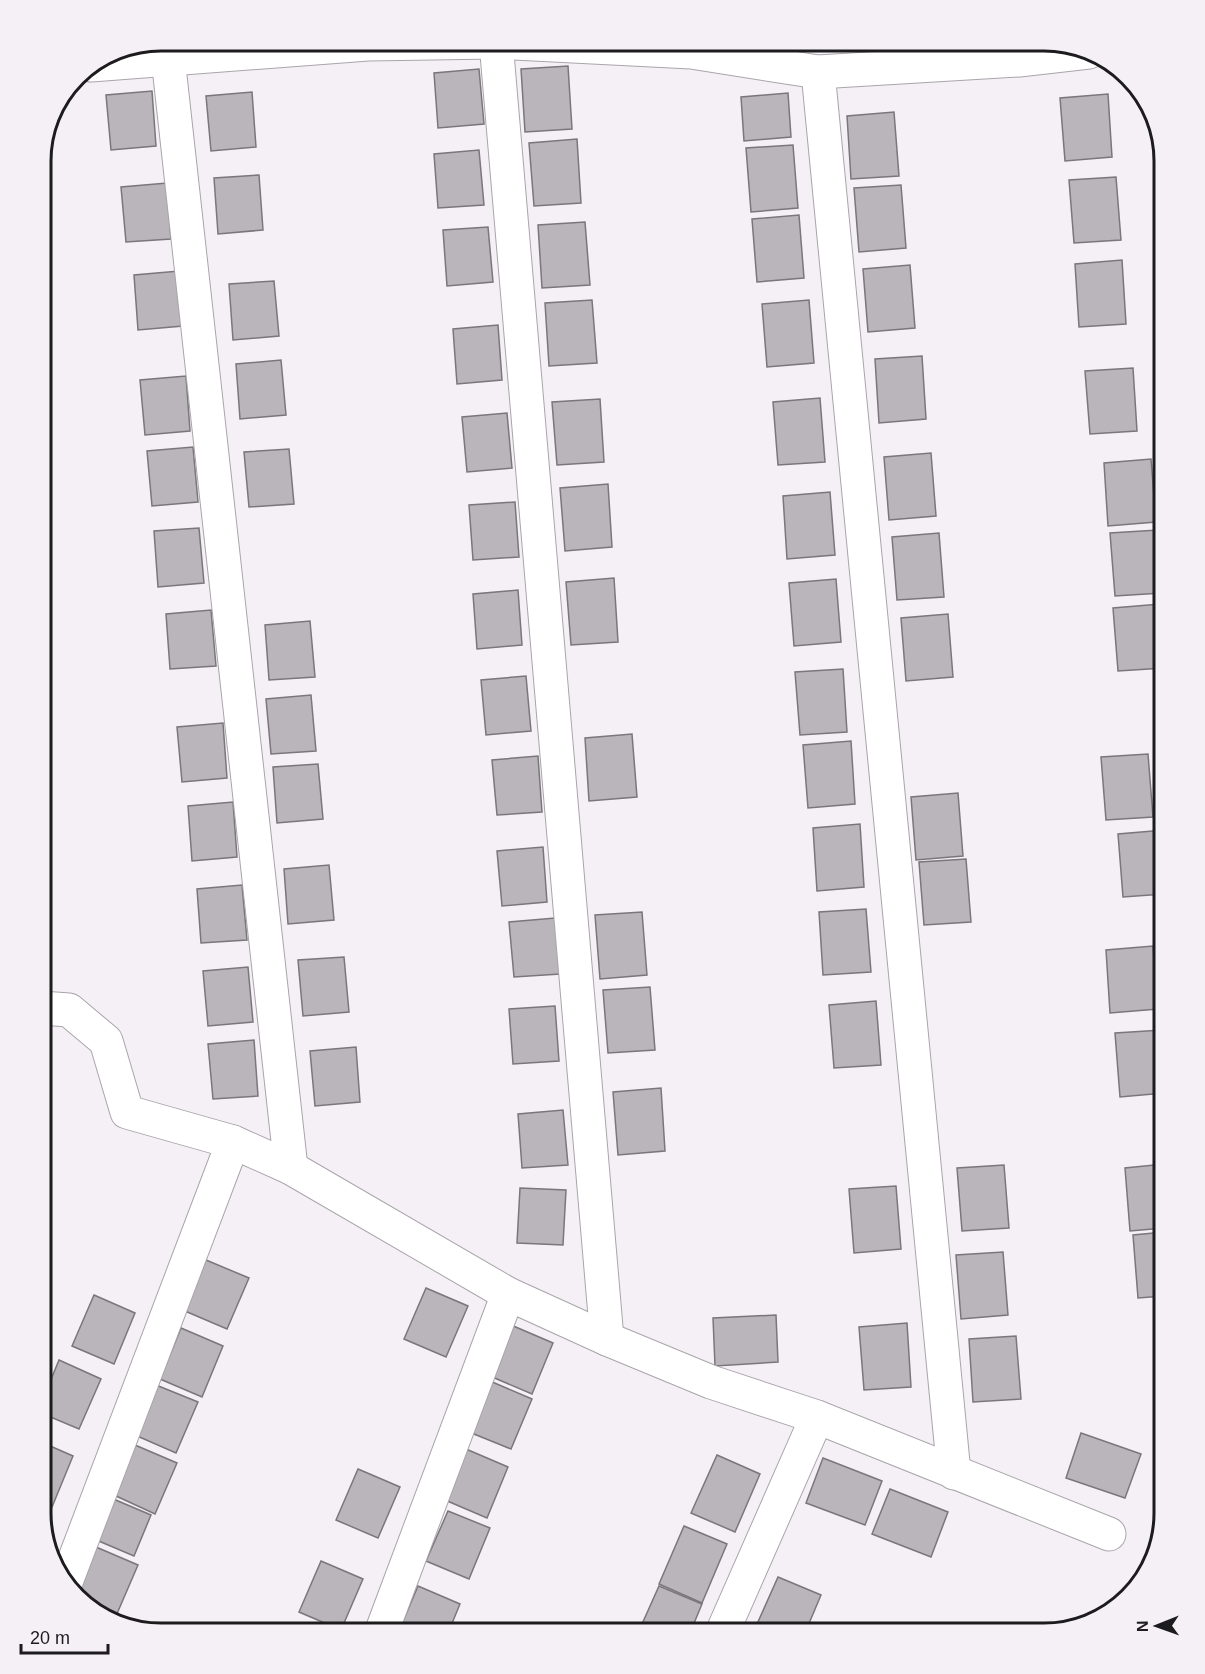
<svg xmlns="http://www.w3.org/2000/svg" width="1205" height="1674" font-family="Arial,sans-serif">
<style>
.building{fill:#b9b5ba;stroke:#7a767b;stroke-width:1.5}
.lines{fill:none;stroke-linecap:round;stroke-linejoin:round}
.street-casing{stroke:#a9a5aa;stroke-width:35}
.street{stroke:#fff;stroke-width:33}
.rim{fill:none;stroke:#1c1b1d;stroke-width:3}
</style>
<rect width="100%" height="100%" fill="#f5f0f6"/>
<g class="building">
<path d="M568 66 572 129 525 132 521 69Z"/>
<path d="M479 69 484 124 438 128 434 73Z"/>
<path d="M152 91 156 146 111 150 106 95Z"/>
<path d="M252 92 256 147 211 151 206 96Z"/>
<path d="M788 93 791 137 744 141 741 97Z"/>
<path d="M1108 94 1112 157 1065 161 1060 98Z"/>
<path d="M894 112 899 176 851 179 847 116Z"/>
<path d="M577 139 581 203 534 206 529 143Z"/>
<path d="M793 145 798 208 751 212 746 148Z"/>
<path d="M479 150 484 205 438 208 434 154Z"/>
<path d="M259 175 263 230 218 234 214 178Z"/>
<path d="M1116 177 1121 240 1074 243 1069 180Z"/>
<path d="M167 183 171 239 126 242 121 187Z"/>
<path d="M901 185 906 248 859 252 854 188Z"/>
<path d="M799 215 804 278 757 282 752 219Z"/>
<path d="M585 222 590 285 542 288 538 225Z"/>
<path d="M488 227 493 282 447 286 443 230Z"/>
<path d="M1122 260 1126 324 1079 327 1075 264Z"/>
<path d="M910 265 915 328 868 332 863 269Z"/>
<path d="M179 271 183 326 138 330 134 275Z"/>
<path d="M274 281 279 336 233 340 229 284Z"/>
<path d="M592 300 597 363 549 366 545 303Z"/>
<path d="M809 300 814 363 767 367 762 304Z"/>
<path d="M498 325 502 380 457 384 453 329Z"/>
<path d="M922 356 926 419 879 423 875 359Z"/>
<path d="M281 360 286 415 240 419 236 364Z"/>
<path d="M1133 368 1137 431 1090 434 1085 371Z"/>
<path d="M186 376 190 431 145 435 140 380Z"/>
<path d="M820 398 825 462 778 465 773 402Z"/>
<path d="M600 399 604 462 557 465 552 402Z"/>
<path d="M507 413 512 468 467 472 462 417Z"/>
<path d="M193 447 198 502 152 506 147 451Z"/>
<path d="M289 449 294 504 249 507 244 452Z"/>
<path d="M931 453 936 516 889 520 884 457Z"/>
<path d="M1151 459 1156 522 1108 526 1104 463Z"/>
<path d="M608 484 612 547 565 551 560 488Z"/>
<path d="M830 492 835 555 787 559 783 496Z"/>
<path d="M515 502 519 557 473 560 469 505Z"/>
<path d="M199 528 204 583 158 587 154 531Z"/>
<path d="M1158 530 1162 593 1115 596 1110 533Z"/>
<path d="M939 533 944 597 897 600 892 537Z"/>
<path d="M614 578 618 642 571 645 566 582Z"/>
<path d="M836 579 841 642 794 646 789 583Z"/>
<path d="M518 590 522 645 477 649 473 594Z"/>
<path d="M1160 604 1164 668 1118 671 1113 608Z"/>
<path d="M211 610 216 666 170 669 166 614Z"/>
<path d="M948 614 953 677 906 681 901 618Z"/>
<path d="M310 621 315 677 269 680 265 625Z"/>
<path d="M843 669 847 732 800 735 795 672Z"/>
<path d="M526 676 531 731 486 735 481 680Z"/>
<path d="M311 695 316 751 271 754 266 699Z"/>
<path d="M223 723 227 778 182 782 177 727Z"/>
<path d="M632 734 637 797 589 801 585 738Z"/>
<path d="M851 741 855 804 808 808 803 745Z"/>
<path d="M1148 754 1153 817 1106 820 1101 757Z"/>
<path d="M538 756 542 812 497 815 492 760Z"/>
<path d="M318 764 323 819 277 823 273 767Z"/>
<path d="M958 793 963 856 916 860 911 797Z"/>
<path d="M233 802 237 857 192 861 188 806Z"/>
<path d="M860 824 864 887 817 891 813 828Z"/>
<path d="M1164 830V894L1123 897 1118 834Z"/>
<path d="M543 847 547 902 502 906 497 851Z"/>
<path d="M966 859 971 922 924 925 919 862Z"/>
<path d="M329 865 334 920 288 924 284 869Z"/>
<path d="M242 885 247 940 201 943 197 889Z"/>
<path d="M866 909 871 972 823 975 819 912Z"/>
<path d="M642 912 647 975 600 979 595 915Z"/>
<path d="M555 918 560 974 514 977 509 922Z"/>
<path d="M1153 946 1158 1009 1110 1013 1106 950Z"/>
<path d="M344 957 349 1012 303 1016 298 960Z"/>
<path d="M248 967 253 1022 208 1026 203 971Z"/>
<path d="M650 987 655 1050 608 1053 603 990Z"/>
<path d="M876 1001 881 1065 834 1068 829 1005Z"/>
<path d="M555 1006 559 1061 513 1064 509 1009Z"/>
<path d="M1162 1030 1164 1093 1120 1097 1115 1033Z"/>
<path d="M254 1040 258 1096 213 1099 208 1044Z"/>
<path d="M356 1047 360 1102 315 1106 310 1051Z"/>
<path d="M661 1088 665 1151 618 1155 613 1092Z"/>
<path d="M563 1110 568 1165 522 1168 518 1114Z"/>
<path d="M1164 1164V1228L1130 1231 1125 1168Z"/>
<path d="M1004 1165 1009 1228 962 1231 957 1168Z"/>
<path d="M896 1186 901 1249 854 1253 849 1189Z"/>
<path d="M520 1188 566 1190 563 1245 517 1243Z"/>
<path d="M1164 1232V1296L1138 1298 1133 1235Z"/>
<path d="M1003 1252 1008 1315 961 1319 956 1255Z"/>
<path d="M206 1260 249 1278 227 1329 185 1311Z"/>
<path d="M426 1288 468 1306 446 1357 404 1339Z"/>
<path d="M94 1295 135 1313 114 1364 72 1346Z"/>
<path d="M776 1315 778 1362 715 1366 713 1318Z"/>
<path d="M907 1323 911 1387 864 1390 859 1327Z"/>
<path d="M511 1325 553 1343 532 1394 490 1376Z"/>
<path d="M181 1328 223 1346 202 1397 160 1379Z"/>
<path d="M1016 1336 1021 1399 973 1402 969 1339Z"/>
<path d="M59 1360 101 1379 79 1429 41 1413V1404Z"/>
<path d="M490 1381 532 1399 511 1449 469 1432Z"/>
<path d="M156 1385 198 1402 176 1453 135 1435Z"/>
<path d="M1081 1433 1141 1454 1125 1498 1066 1478Z"/>
<path d="M41 1442 73 1456 52 1507 41 1502Z"/>
<path d="M135 1445 177 1463 155 1514 114 1495Z"/>
<path d="M466 1449 508 1467 487 1518 445 1500Z"/>
<path d="M717 1455 760 1474 735 1532 691 1513Z"/>
<path d="M823 1458 882 1481 865 1525 806 1503Z"/>
<path d="M358 1469 400 1487 378 1538 336 1520Z"/>
<path d="M890 1489 948 1512 931 1557 872 1534Z"/>
<path d="M111 1498 151 1515 134 1556 94 1539Z"/>
<path d="M448 1511 490 1528 469 1579 426 1561Z"/>
<path d="M684 1526 727 1544 702 1603 659 1584Z"/>
<path d="M96 1547 138 1565 116 1616 86 1603 76 1593Z"/>
<path d="M321 1561 363 1579 341 1630 299 1612Z"/>
<path d="M778 1577 821 1595 805 1633H753Z"/>
<path d="M418 1586 460 1604 448 1633H398Z"/>
<path d="M659 1586 702 1604 690 1633H638Z"/>
</g>
<g class="lines">
<defs>
<g id="street">
<path d="M496 42 607 1339"/>
<path d="M168 58 291 1168"/>
<path d="M91 65 368 44 496 42 691 52 818 72 1019 60 1089 52"/>
<path d="M818 72 954 1473"/>
<path d="M41 1008 69 1010 106 1041 127 1112 233 1142 291 1168 508 1294 607 1339 711 1382 817 1417 1109 1534"/>
<path d="M66 1582 233 1142"/>
<path d="M381 1633 508 1294"/>
<path d="M722 1633 817 1417"/>
</g>
</defs>
<use href="#street" class="street-casing"/>
<use href="#street" class="street"/>
</g>
<path d="M0 0H1205V1674H0ZM161 51H1044A110 110 0 0 1 1154 161V1513A110 110 0 0 1 1044 1623H161A110 110 0 0 1 51 1513V161A110 110 0 0 1 161 51Z" fill="#f5f0f6" fill-rule="evenodd"/>
<path class="rim" d="M161 51H1044A110 110 0 0 1 1154 161V1513A110 110 0 0 1 1044 1623H161A110 110 0 0 1 51 1513V161A110 110 0 0 1 161 51Z"/>
<g transform="translate(1157 1626) rotate(269)" stroke="#f5f0f6" stroke-width="4.5" paint-order="stroke">
<path d="M0-4.5L10 22L0 15L-10 22Z" fill="#1c1b1d"/>
<text y="-9" font-size="16" font-weight="bold" text-anchor="middle" fill="#1c1b1d">N</text>
</g>
<path d="M21 1644v9h87v-9" fill="none" stroke="#1c1b1d" stroke-width="3"/>
<text x="30" y="1644" font-size="18" fill="#1c1b1d" stroke="#f5f0f6" stroke-width="4.5" paint-order="stroke">20 m</text>
</svg>
